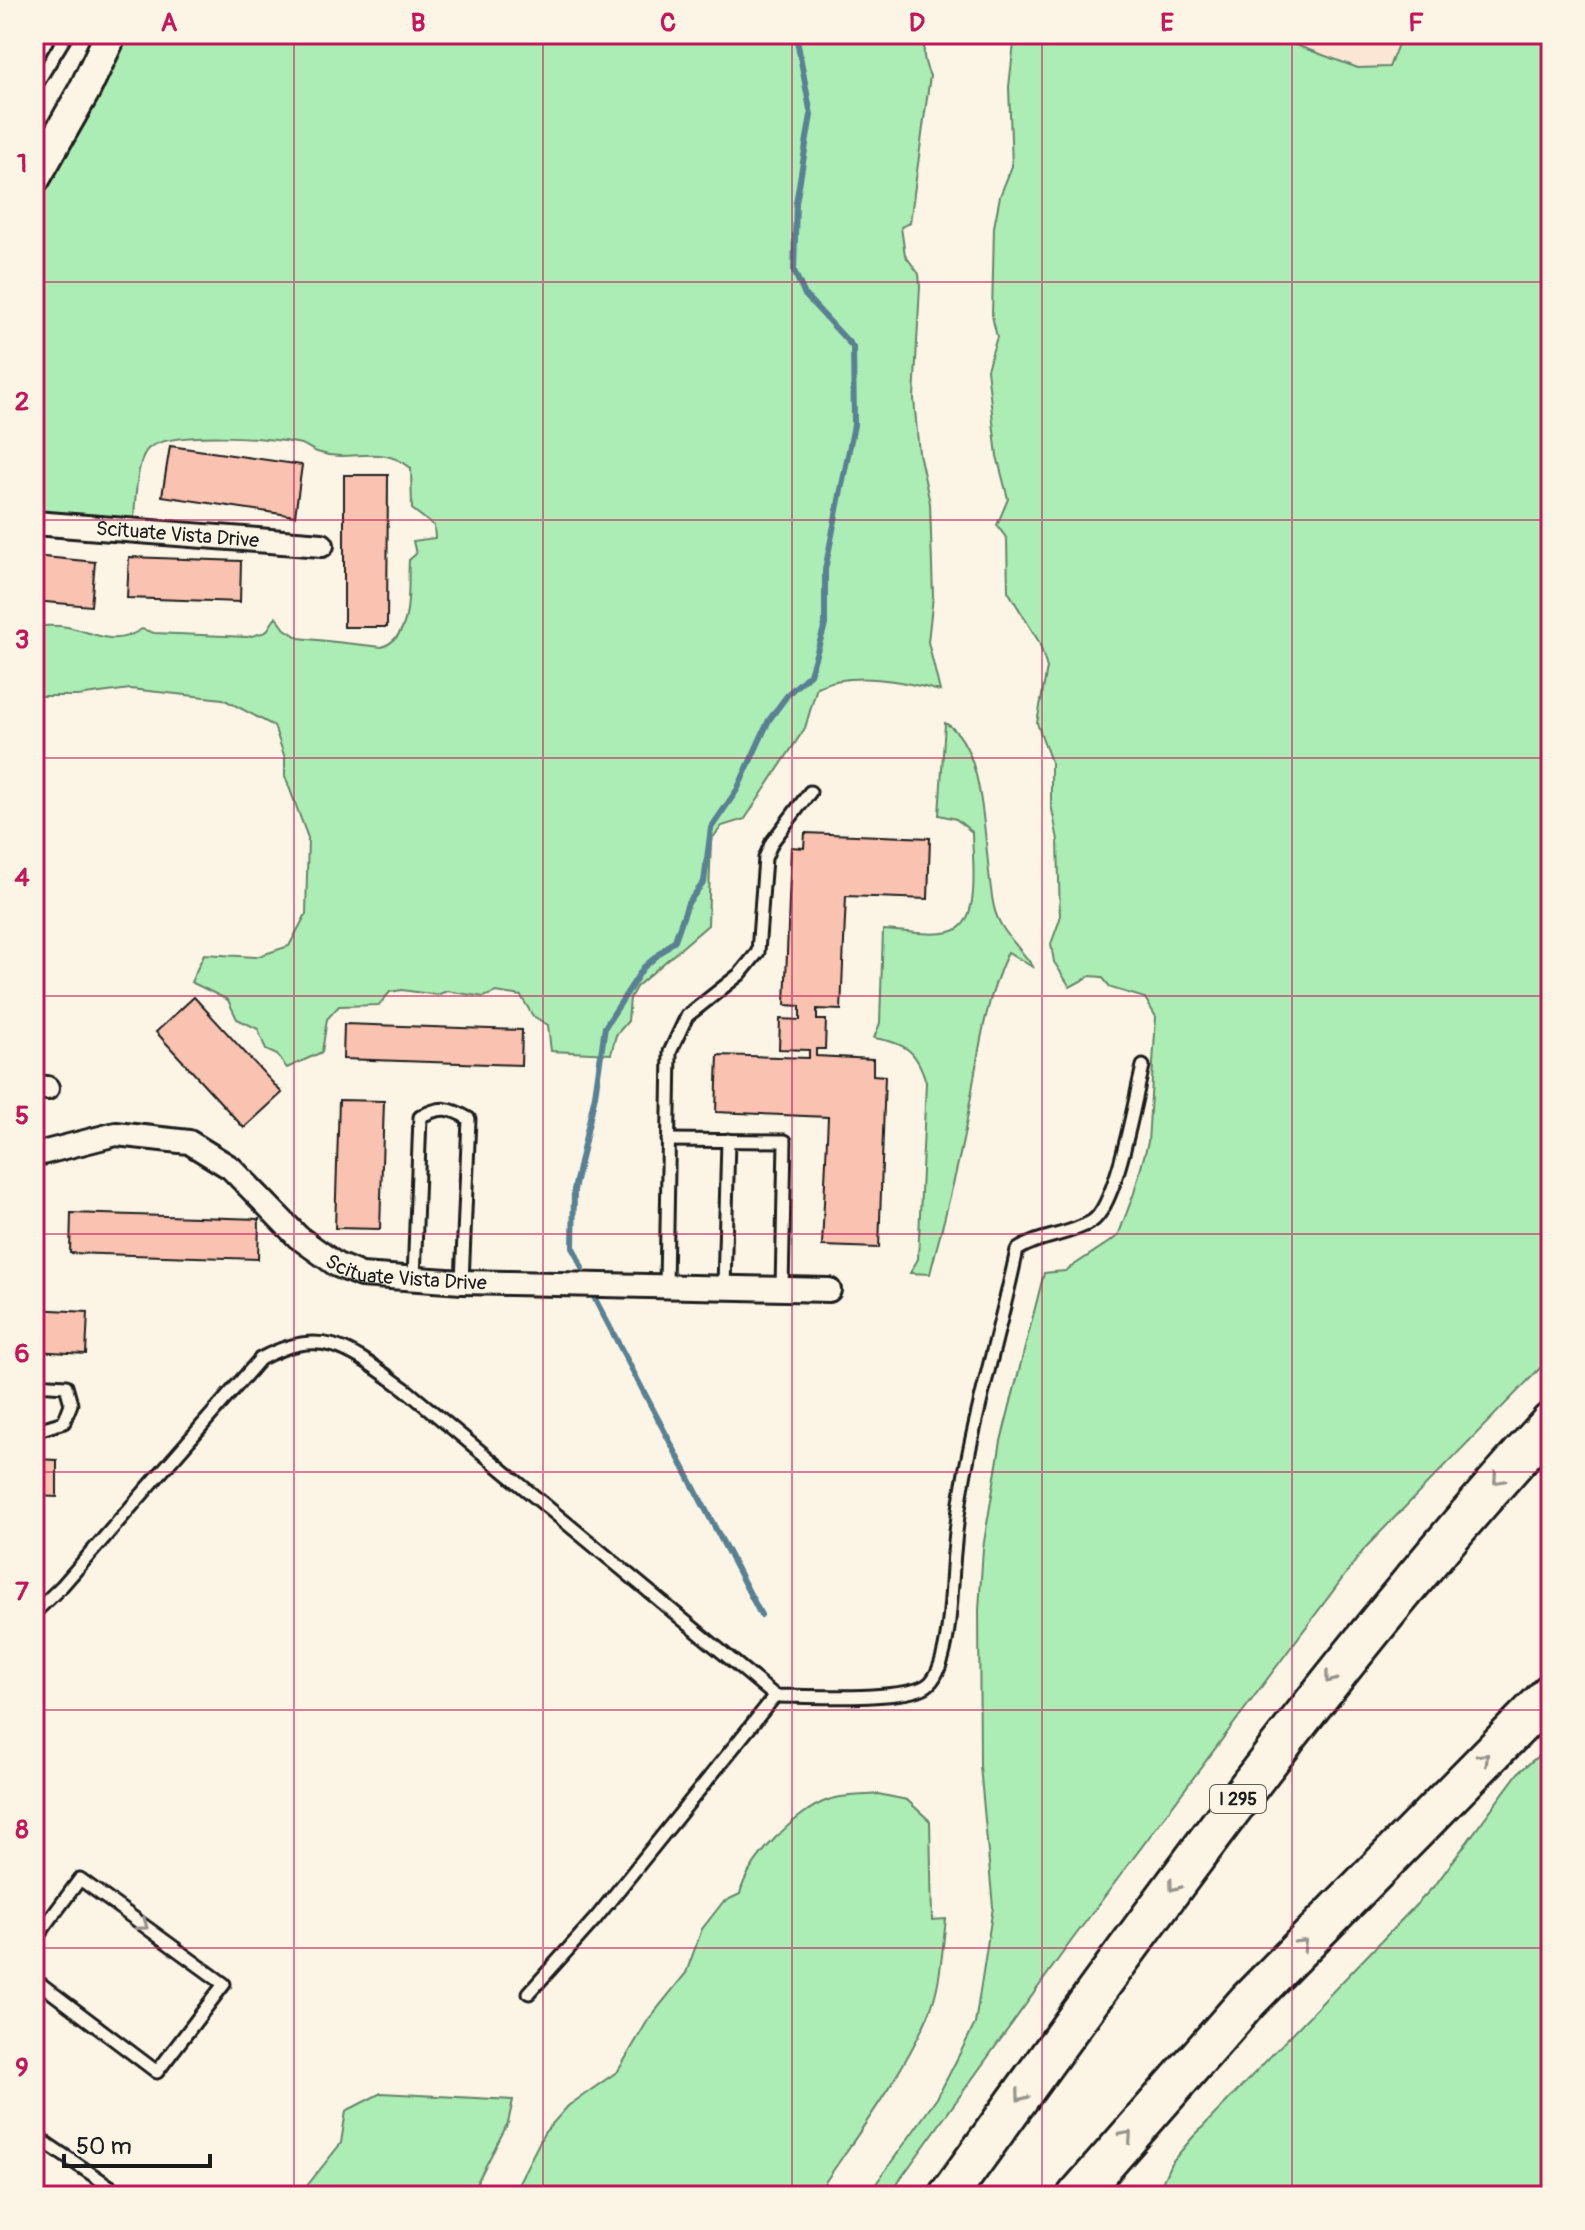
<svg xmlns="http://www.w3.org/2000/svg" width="1585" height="2230" font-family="Pangolin,sans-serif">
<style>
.built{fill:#fbe6d5}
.green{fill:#acedb5;stroke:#648468;stroke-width:2}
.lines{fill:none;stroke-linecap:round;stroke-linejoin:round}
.stream{stroke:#598193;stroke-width:6}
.building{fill:#fac2b0;stroke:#1c1c1c;stroke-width:2}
.lane-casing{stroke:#1c1c1c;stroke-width:17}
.street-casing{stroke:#1c1c1c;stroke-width:28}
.secondary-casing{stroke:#1c1c1c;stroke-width:36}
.highway-casing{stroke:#1c1c1c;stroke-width:44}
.lane{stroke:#fcf5e5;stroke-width:11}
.street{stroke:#fcf5e5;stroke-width:22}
.secondary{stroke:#fcf5e5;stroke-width:30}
.highway{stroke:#fcf5e5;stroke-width:38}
.oneway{stroke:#97938b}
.grid{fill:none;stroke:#c2185b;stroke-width:2;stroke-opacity:0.55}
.labels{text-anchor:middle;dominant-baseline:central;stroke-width:7;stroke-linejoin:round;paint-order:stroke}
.shield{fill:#fcf5e5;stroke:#5f5d58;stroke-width:2}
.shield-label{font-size:18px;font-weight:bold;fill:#1c1c1c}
.street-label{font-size:20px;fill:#1c1c1c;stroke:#fcf5e5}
.neatline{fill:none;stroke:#c2185b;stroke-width:3}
.grid-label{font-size:26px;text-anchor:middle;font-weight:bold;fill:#c2185b}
</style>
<rect width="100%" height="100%" fill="#fcf5e5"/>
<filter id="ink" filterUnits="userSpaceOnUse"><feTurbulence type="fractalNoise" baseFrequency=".0125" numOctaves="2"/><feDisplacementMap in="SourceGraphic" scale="16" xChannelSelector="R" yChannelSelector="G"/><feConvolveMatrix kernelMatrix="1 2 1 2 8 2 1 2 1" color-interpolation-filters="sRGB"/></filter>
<g filter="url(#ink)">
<path class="built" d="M1266 34H1402L1390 67 1358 68Z"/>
<g class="green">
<path d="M107 34H930C920 46 924 63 930 76L910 223 901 227 905 255 919 274 920 286 914 399 919 453 930 503 933 596 928 642 940 691C903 681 853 671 817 687L805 728 745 819 722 826 711 840 708 925 636 987 630 998 628 1021 616 1035 611 1054 551 1051 548 1025 533 1016 521 996 496 992 484 997 447 991 437 995 402 990 390 992 379 1005 339 1006 327 1019 322 1052 287 1068 277 1055 266 1050 258 1029 237 1019 228 1000 191 982 204 954 256 957 289 946 306 914 308 838 285 776V758L274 726 223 699 130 689 78 696H34V626C45 626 57 625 67 627 98 633 112 648 142 629L154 633 248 637 266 632 276 617 285 629 299 638 382 647C415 635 407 589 409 560L416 554 413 541 435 538 434 526 412 509 411 468C379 442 351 464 317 452 311 450 308 446 301 444 272 437 172 430 149 448 135 459 135 512 133 531L34 524V177Z"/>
<path d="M1015 34H1266L1358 68 1389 67 1402 34H1551V1357L1366 1547 1072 1940 888 2196H880L875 2185 937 2098 975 2024 993 1907 980 1766 979 1610 983 1548 1001 1441 1044 1273 1065 1271 1118 1236 1134 1193 1148 1142 1156 1017 1145 998 1111 988 1102 977 1090 976 1070 987 1054 962 1051 944 1060 919 1058 840 1051 804V762L1037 723 1047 668 1039 642 1008 591 1007 539 997 525 1008 499 997 456 987 369 997 337 992 316 994 227 1000 196 1012 166 1009 87Z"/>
<path d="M945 723C989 745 983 861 994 907 999 931 1021 948 1034 968L1008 952C981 1009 977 1069 965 1130 956 1179 942 1226 930 1274L910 1273 918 1259 926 1082C917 1051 906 1043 874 1038L880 1023 883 930C904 931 933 937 953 931 982 922 972 857 972 832L956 819 939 815Z"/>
<path d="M1551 1745V2196H1156L1171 2163 1192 2138 1436 1884 1518 1773Z"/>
<path d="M878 1794 907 1800 930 1821 932 1920 946 1919C942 1951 941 1986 928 2016 900 2080 854 2138 816 2196H508L516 2188 544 2133 568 2106 618 2071 648 2020 686 1973 702 1929 723 1902 740 1894C747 1861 796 1811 828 1800 842 1795 862 1796 878 1794Z"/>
<path d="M381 2093 513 2100 508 2123 470 2196H299L341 2143 346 2111Z"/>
</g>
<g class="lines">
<g class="stream">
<path d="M582 1268 573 1247 574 1190 595 1095 605 1027 643 968 675 940 688 903 704 882 711 828 737 790 769 720 789 693 810 674 825 625V570L854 425 853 347 805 295 794 271 796 203 811 115 796 34"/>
<path d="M595 1299 761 1615"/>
</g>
</g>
<g class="building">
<path d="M170 446 302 465 295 516 162 496Z"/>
<path d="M344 475H388L387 627H344Z"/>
<path d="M34 556 95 562 91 606 34 601Z"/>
<path d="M129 557 241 561 240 602 127 598Z"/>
<path d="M805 833 930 838 928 899 846 896 841 1010 817 1009V1020H826L825 1049H816V1056L873 1059V1075L885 1076 879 1248 822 1246 828 1117 716 1112 718 1055 809 1058V1050L779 1049 780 1019 800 1020V1006L785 1005 791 847 804 848Z"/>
<path d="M194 997 282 1093 244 1128 156 1032Z"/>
<path d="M344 1024 522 1030 521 1065 343 1059Z"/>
<path d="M339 1100 384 1101 380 1229 335 1228Z"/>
<path d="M71 1213 259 1219 258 1259 70 1253Z"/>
<path d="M34 1309 88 1312 86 1354 34 1351Z"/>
<path d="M34 1459 57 1460V1497L34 1496Z"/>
</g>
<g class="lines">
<defs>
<g id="lane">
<path d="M34 88 67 34"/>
<path d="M668 1140 785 1141 782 1289"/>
<path d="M414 1279 420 1117C440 1106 450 1107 469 1119L462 1282"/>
<path d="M666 1286 670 1052 687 1016 740 974 758 952 765 858 772 842 810 792"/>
<path d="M724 1287 728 1140"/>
<path d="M34 1384 66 1386 71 1404 64 1422 34 1431"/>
<path d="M34 1613 62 1586 260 1359C324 1324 352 1351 405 1389L775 1696C806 1696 902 1701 926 1686 952 1670 951 1582 954 1553 962 1450 996 1351 1017 1250 1040 1235 1067 1236 1091 1222 1117 1207 1135 1098 1143 1066"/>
<path d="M34 1941 80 1879 224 1984 157 2072 34 1979"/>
<path d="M529 1993 596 1918 775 1696"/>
<path d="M34 2135 124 2196"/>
</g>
<g id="street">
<path id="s1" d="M34 523 322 545"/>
<path d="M34 1087 47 1088"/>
<path id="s2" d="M34 1155 116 1134 189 1142 231 1168 298 1237 337 1265 361 1275 462 1282 829 1290"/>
</g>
<path id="secondary" d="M34 179 84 91 111 34"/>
<g id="highway">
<path d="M948 2196C1140 1931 1329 1664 1551 1422"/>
<path d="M1077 2196 1248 2001 1551 1693"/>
</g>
</defs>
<use href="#lane" class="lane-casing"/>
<use href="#street" class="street-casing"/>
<use href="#secondary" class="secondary-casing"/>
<use href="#highway" class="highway-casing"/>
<use href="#lane" class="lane"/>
<use href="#street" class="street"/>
<use href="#secondary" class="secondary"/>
<use href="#highway" class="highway"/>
</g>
<defs><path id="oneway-chevron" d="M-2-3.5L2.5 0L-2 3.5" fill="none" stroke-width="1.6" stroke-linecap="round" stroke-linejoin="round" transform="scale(2)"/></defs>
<g class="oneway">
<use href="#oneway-chevron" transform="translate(1498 1479) rotate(132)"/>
<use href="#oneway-chevron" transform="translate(1330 1678) rotate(128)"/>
<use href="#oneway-chevron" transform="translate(1484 1758) rotate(-45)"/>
<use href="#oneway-chevron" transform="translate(1174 1886) rotate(126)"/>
<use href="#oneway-chevron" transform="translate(143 1925) rotate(36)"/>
<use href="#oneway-chevron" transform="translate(1302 1944) rotate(-46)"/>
<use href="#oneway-chevron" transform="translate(1021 2096) rotate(126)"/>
<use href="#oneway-chevron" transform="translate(1127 2136) rotate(-49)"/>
</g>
</g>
<path class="grid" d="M294 34V2196M543 34V2196M792 34V2196M1042 34V2196M1292 34V2196M34 282H1551M34 520H1551M34 758H1551M34 996H1551M34 1234H1551M34 1472H1551M34 1710H1551M34 1948H1551"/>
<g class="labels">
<rect class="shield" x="1210" y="1785" width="56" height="28" rx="6"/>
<g class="shield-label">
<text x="1238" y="1799">I 295</text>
</g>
<g class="street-label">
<text stroke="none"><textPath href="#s1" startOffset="144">Scituate Vista Drive</textPath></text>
<text stroke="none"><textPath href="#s2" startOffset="422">Scituate Vista Drive</textPath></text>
</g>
</g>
<rect width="1585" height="2230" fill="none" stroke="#fcf5e5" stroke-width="88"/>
<path d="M64 2154v12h146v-12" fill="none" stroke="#1c1c1c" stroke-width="4"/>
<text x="76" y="2154" font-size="24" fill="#1c1c1c" stroke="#fcf5e5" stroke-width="6" paint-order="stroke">50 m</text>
<rect x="44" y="44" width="1497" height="2142" class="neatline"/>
<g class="grid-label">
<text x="169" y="31">A</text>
<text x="418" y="31">B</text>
<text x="668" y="31">C</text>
<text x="917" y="31">D</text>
<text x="1167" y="31">E</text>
<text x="1416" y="31">F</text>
<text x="22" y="172">1</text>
<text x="22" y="410">2</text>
<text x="22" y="648">3</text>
<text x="22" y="886">4</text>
<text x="22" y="1124">5</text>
<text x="22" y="1362">6</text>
<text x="22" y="1600">7</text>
<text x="22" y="1838">8</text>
<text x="22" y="2076">9</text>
</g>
</svg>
